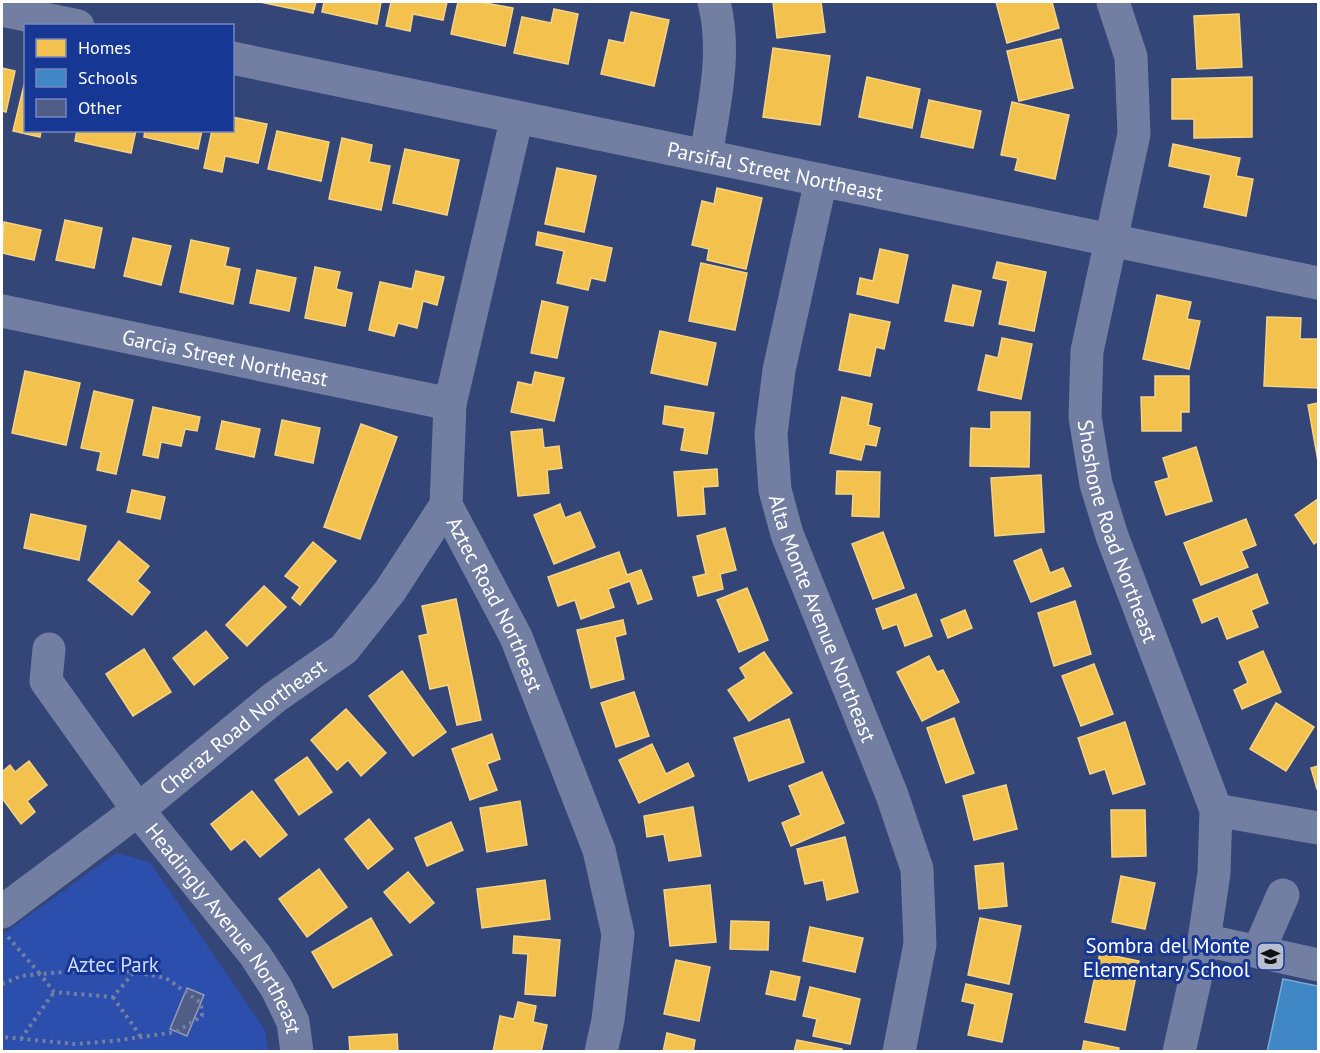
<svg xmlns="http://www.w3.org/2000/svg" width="1320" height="1053" font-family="'PT Sans',sans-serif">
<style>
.green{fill:#2c4eac}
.homes{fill:#f2c14e;stroke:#f6d483;stroke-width:1.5}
.schools{fill:#3f88c5;stroke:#79acd6;stroke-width:1.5}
.building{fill:#505d86;stroke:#929cb9;stroke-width:1.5}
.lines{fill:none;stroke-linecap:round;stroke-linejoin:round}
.path{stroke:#727fa3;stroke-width:4;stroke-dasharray:3 4.5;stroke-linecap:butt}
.minor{stroke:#727fa3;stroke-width:33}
.labels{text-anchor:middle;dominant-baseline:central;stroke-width:6;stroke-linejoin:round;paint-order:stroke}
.street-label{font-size:21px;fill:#fff;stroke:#173795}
.poi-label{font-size:21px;fill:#fff;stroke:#173795;text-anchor:end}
.park-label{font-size:21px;fill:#d0dcfc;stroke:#173795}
</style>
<rect width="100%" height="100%" fill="#344578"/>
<path class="green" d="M116 853 150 862 265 1030 268 1051H2V935Z"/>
<g class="homes">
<path d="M260 2H316L313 13Z"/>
<path d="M324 2H381L377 24 322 12Z"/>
<path d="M391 2H447L443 20 413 14 410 31 386 26Z"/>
<path d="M458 2H480L513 8 505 46 451 34Z"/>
<path d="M773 2H821L825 32 777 38Z"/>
<path d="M996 2H1052L1059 28 1007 43Z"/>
<path d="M554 9 578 14 568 64 514 53 522 17 551 23Z"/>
<path d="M631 12 669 20 654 86 601 74 609 40 624 43Z"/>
<path d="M1239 14 1242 67 1197 69 1194 16Z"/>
<path d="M1061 39 1073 88 1019 101 1007 51Z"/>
<path d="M773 48 830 56 820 125 763 117Z"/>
<path d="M2 68 15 71 6 112 2 111Z"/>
<path d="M26 77V130H41L40 137 13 131Z"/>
<path d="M867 77 920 89 912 128 859 117Z"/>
<path d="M1252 77V137L1194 138V119H1172V79Z"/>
<path d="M929 100 981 111 973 148 921 137Z"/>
<path d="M1012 102 1069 115 1055 179 1015 170 1018 158 1001 155Z"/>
<path d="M232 117 267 124 258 163 225 156 222 172 204 168 212 130H232Z"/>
<path d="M77 130H136L131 153 75 141Z"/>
<path d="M145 130H202L198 149 144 137Z"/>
<path d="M277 131 329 142 321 181 268 169Z"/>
<path d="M342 138 372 145 369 162 390 166 381 210 329 199Z"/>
<path d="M1173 144 1240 158 1236 176 1253 179 1246 216 1204 207 1211 175 1169 166Z"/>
<path d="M405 149 459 160 447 215 393 203Z"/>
<path d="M557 168 596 176 584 232 545 224Z"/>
<path d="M717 188 762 198 746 269 707 260 709 249 692 245 702 201 714 204Z"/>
<path d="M65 220 102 228 94 268 56 260Z"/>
<path d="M4 222 41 230 34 260 2 253Z"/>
<path d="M538 232 612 248 605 281 591 278 588 290 557 283 564 251 536 245Z"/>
<path d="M133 238 171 246 161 285 124 276Z"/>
<path d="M191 240 229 248 225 266 240 269 233 304 180 292Z"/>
<path d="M880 249 908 255 898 303 857 294 860 278 873 281Z"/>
<path d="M997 262 1046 272 1034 331 999 324 1008 281 993 278Z"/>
<path d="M701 263 747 273 735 330 689 321Z"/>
<path d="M315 267 340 272 336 289 352 293 345 326 305 318Z"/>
<path d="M257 270 296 278 289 311 250 303Z"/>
<path d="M416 271 444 277 437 305 423 301 417 328 398 323 394 336 369 330 380 282 412 289Z"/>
<path d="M953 285 981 291 973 326 945 321Z"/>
<path d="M1157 295 1191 302 1187 319 1200 321 1189 369 1143 359Z"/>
<path d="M542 301 568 307 557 358 531 353Z"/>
<path d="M850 314 890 322 884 349 876 347 870 376 839 370Z"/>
<path d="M1267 317 1301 318 1300 339H1318V388L1264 386Z"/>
<path d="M660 331 716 343 707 385 651 373Z"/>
<path d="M1002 338 1032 344 1021 399 978 390 986 355 998 358Z"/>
<path d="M25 371 80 383 66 445 12 433Z"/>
<path d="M535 372 564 378 554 421 511 412 518 382 532 385Z"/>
<path d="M1155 376H1189V412H1181V431H1142L1141 397H1155Z"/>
<path d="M94 391 133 400 116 474 97 470 101 452 81 448Z"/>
<path d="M842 397 872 404 868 425 880 428 876 446 865 444 861 460 830 453Z"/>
<path d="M1318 403V461L1308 405Z"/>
<path d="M665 406 714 413 707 454 681 450 685 428 663 424Z"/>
<path d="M153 407 200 417 197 431 185 429 181 446 161 442 158 458 143 455Z"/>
<path d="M991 412H1030L1029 467 970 466 971 428 991 429Z"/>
<path d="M282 420 320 428 313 463 275 455Z"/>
<path d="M222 421 260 429 254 457 216 449Z"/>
<path d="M361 424 397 437 360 539 324 527Z"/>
<path d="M542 429 544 448 559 446 562 468 547 470 549 493 518 496 511 432Z"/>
<path d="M1196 447 1212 501 1166 515 1155 482 1169 478 1163 458Z"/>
<path d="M717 469 718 486 703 487 705 514 678 516 674 472Z"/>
<path d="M837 471 880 472 879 517 852 516 853 494H836Z"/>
<path d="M1041 475 1044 532 995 536 991 478Z"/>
<path d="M132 490 165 497 160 519 127 512Z"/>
<path d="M1318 499V541L1314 544 1295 515Z"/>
<path d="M560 504 565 518 580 512 595 547 554 564 534 515Z"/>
<path d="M31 514 86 526 79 560 24 548Z"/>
<path d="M1246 519 1256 545 1241 551 1248 567 1201 585 1184 543Z"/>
<path d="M725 528 736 570 720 574 723 589 698 596 693 577 706 574 697 536Z"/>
<path d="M883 532 904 588 873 599 852 544Z"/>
<path d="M119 541 149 566 137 581 150 592 132 615 88 580Z"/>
<path d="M313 542 336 561 300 605 292 598 300 587 285 576Z"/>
<path d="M1041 549 1050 573 1063 568 1071 586 1031 602 1014 561Z"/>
<path d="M619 552 627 575 641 570 652 599 638 604 630 581 608 589 614 607 581 619 575 600 558 606 548 577Z"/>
<path d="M1257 574 1268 603 1251 610 1258 627 1227 639 1218 616 1202 623 1193 600Z"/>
<path d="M264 586 286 607 247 646 226 625Z"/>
<path d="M747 588 768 640 739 652 717 600Z"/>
<path d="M916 594 932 636 905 646 897 624 883 629 876 609Z"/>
<path d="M456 599 481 720 457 725 448 685 430 689 419 636 428 634 422 606Z"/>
<path d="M1075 601 1091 654 1054 666 1038 613Z"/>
<path d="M965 610 972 628 948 638 941 620Z"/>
<path d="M623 620 626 634 615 637 624 679 591 688 577 630Z"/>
<path d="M206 631 228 658 194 685 173 658Z"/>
<path d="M144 649 171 692 133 716 106 674Z"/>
<path d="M1263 651 1281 692 1242 709 1234 690 1248 683 1239 662Z"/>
<path d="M764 652 792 693 749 721 728 690 746 678 740 668Z"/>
<path d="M929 656 937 672 943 670 959 702 922 721 897 672Z"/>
<path d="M1094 664 1113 714 1081 726 1062 676Z"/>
<path d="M402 671 446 732 413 756 369 696Z"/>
<path d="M634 692 649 736 616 747 601 703Z"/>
<path d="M1276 703 1314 727 1286 771 1250 749Z"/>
<path d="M346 709 386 753 361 776 348 760 337 770 311 740Z"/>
<path d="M954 718 974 773 946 783 927 728Z"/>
<path d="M789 719 804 762 749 781 734 738Z"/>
<path d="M1125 722 1145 784 1113 794 1105 769 1090 774 1078 738Z"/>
<path d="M492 734 500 759 487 764 497 790 470 800 452 749Z"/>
<path d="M652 744 666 774 688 763 694 776 639 803 619 760Z"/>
<path d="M307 757 332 792 299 815 275 780Z"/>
<path d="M29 761 47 785 27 801 35 812 21 824 2 798V772L10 765 15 772Z"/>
<path d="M1318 766V789H1317L1311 768Z"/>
<path d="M822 772 844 823 791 846 782 823 801 815 789 786Z"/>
<path d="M1006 785 1017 829 974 840 963 796Z"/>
<path d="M252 791 287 835 260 857 245 839 231 850 211 824Z"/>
<path d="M520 801 527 845 487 852 480 808Z"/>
<path d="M693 807 701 856 669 861 664 834 647 837 644 816Z"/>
<path d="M1111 810H1145L1146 856 1112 857Z"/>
<path d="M369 819 393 849 368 869 345 839Z"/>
<path d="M451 822 463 850 427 866 415 838Z"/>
<path d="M845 837 858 892 827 900 823 880 805 884 797 849Z"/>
<path d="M1003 863 1007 906 979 909 975 866Z"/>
<path d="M319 869 347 907 307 937 279 899Z"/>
<path d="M408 872 434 903 410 923 384 892Z"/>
<path d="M1121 876 1155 883 1145 929 1112 922Z"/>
<path d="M545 880 550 919 482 928 477 889Z"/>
<path d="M710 885 716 942 670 946 664 890Z"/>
<path d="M371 918 392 955 333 988 312 952Z"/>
<path d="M980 918 1021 926 1009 984 968 975Z"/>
<path d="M731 921 769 922 768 950 730 949Z"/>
<path d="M810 927 863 938 855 972 803 961Z"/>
<path d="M514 936 560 940 555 996 525 994 528 954 513 953Z"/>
<path d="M1100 953 1139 961 1125 1030 1085 1022Z"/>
<path d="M676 960 710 967 699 1021 664 1014Z"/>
<path d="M771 971 800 977 795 1000 766 994Z"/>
<path d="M966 984 1012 994 1002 1042 968 1035 975 1004 962 1001Z"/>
<path d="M810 987 860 999 850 1044 813 1036 817 1019 803 1016Z"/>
<path d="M518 1002 536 1006 533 1022 547 1025 541 1052H493L500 1016 514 1019Z"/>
<path d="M667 1033 695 1040 693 1052H663Z"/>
<path d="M397 1034 398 1052H350L349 1037Z"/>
<path d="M797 1040 842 1049 841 1052H794Z"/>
<path d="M1084 1041 1119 1048 1118 1052H1082Z"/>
</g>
<path class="schools" d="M1283 979 1318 986V1052H1267Z"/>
<path class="building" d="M187 988 204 995 187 1036 170 1029Z"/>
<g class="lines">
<g class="path">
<path d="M8 937 40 974 98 969 133 972"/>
<path d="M2 984 21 976 40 974 54 992 113 997 134 972 166 978 201 1003 202 1016 176 1032 113 1041 75 1044 2 1037"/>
<path d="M113 997 141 1037"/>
<path d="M21 1039 54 992"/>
</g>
<g class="minor">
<path id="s1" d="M1113 2 1131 57 1134 134 1087 351 1085 417 1096 484 1112 536 1216 810 1214 873 1204 940 1179 1052"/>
<path d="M2 10 78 26"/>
<path id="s2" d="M232 58 1318 283"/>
<path id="s3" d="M517 117 450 404 446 505 516 637 599 850 618 934 608 1020 601 1052"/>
<path d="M706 156C714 105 727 52 714 2"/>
<path id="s4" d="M821 180 779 370 771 434 775 490 787 534 892 795 917 869 920 944 899 1052"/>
<path id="s5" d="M2 311 450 404"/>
<path id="s6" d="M49 649 46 681 138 810 255 955 277 989 293 1022 297 1052"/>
<path d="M1216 810 1318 828"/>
<path id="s7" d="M2 912 138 810 275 697 344 649 390 591 446 505"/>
<path d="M1204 940 1318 965"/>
<path d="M1258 952 1283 895"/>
</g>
</g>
<defs>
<symbol id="school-square" viewBox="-11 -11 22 22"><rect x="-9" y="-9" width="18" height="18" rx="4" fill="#b8bed0" stroke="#173795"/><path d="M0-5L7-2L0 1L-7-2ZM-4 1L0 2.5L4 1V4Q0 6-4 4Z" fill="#111"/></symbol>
</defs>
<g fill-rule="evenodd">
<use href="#school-square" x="1254" y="940" width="33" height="33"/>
</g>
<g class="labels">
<g class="street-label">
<text stroke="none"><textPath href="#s2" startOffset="555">Parsifal Street Northeast</textPath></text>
<text stroke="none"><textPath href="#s5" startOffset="228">Garcia Street Northeast</textPath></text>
<text stroke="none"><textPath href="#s1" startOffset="542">Shoshone Road Northeast</textPath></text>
<text stroke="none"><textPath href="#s3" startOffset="507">Aztec Road Northeast</textPath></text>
<text stroke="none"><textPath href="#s4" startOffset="452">Alta Monte Avenue Northeast</textPath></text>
<text stroke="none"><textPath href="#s7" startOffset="304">Cheraz Road Northeast</textPath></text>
<text stroke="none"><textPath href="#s6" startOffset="338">Headingly Avenue Northeast</textPath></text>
</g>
<g class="poi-label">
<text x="1250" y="945">Sombra del Monte<tspan x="1250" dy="24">Elementary School</tspan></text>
</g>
<g class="park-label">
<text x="113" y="964">Aztec Park</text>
</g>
</g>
<rect width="1320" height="1053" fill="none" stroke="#ffffff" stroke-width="6"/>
<rect x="24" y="24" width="210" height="108" fill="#173795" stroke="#7487bf" stroke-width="1.5"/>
<rect x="36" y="39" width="30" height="18" fill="#f2c14e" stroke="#7487bf" stroke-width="1.5"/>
<text x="78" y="54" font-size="18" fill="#ffffff">Homes</text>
<rect x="36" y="69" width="30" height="18" fill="#3f88c5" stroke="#7487bf" stroke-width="1.5"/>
<text x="78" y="84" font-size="18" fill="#ffffff">Schools</text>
<rect x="36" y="99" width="30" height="18" fill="#505d86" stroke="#7487bf" stroke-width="1.5"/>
<text x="78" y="114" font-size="18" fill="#ffffff">Other</text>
</svg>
